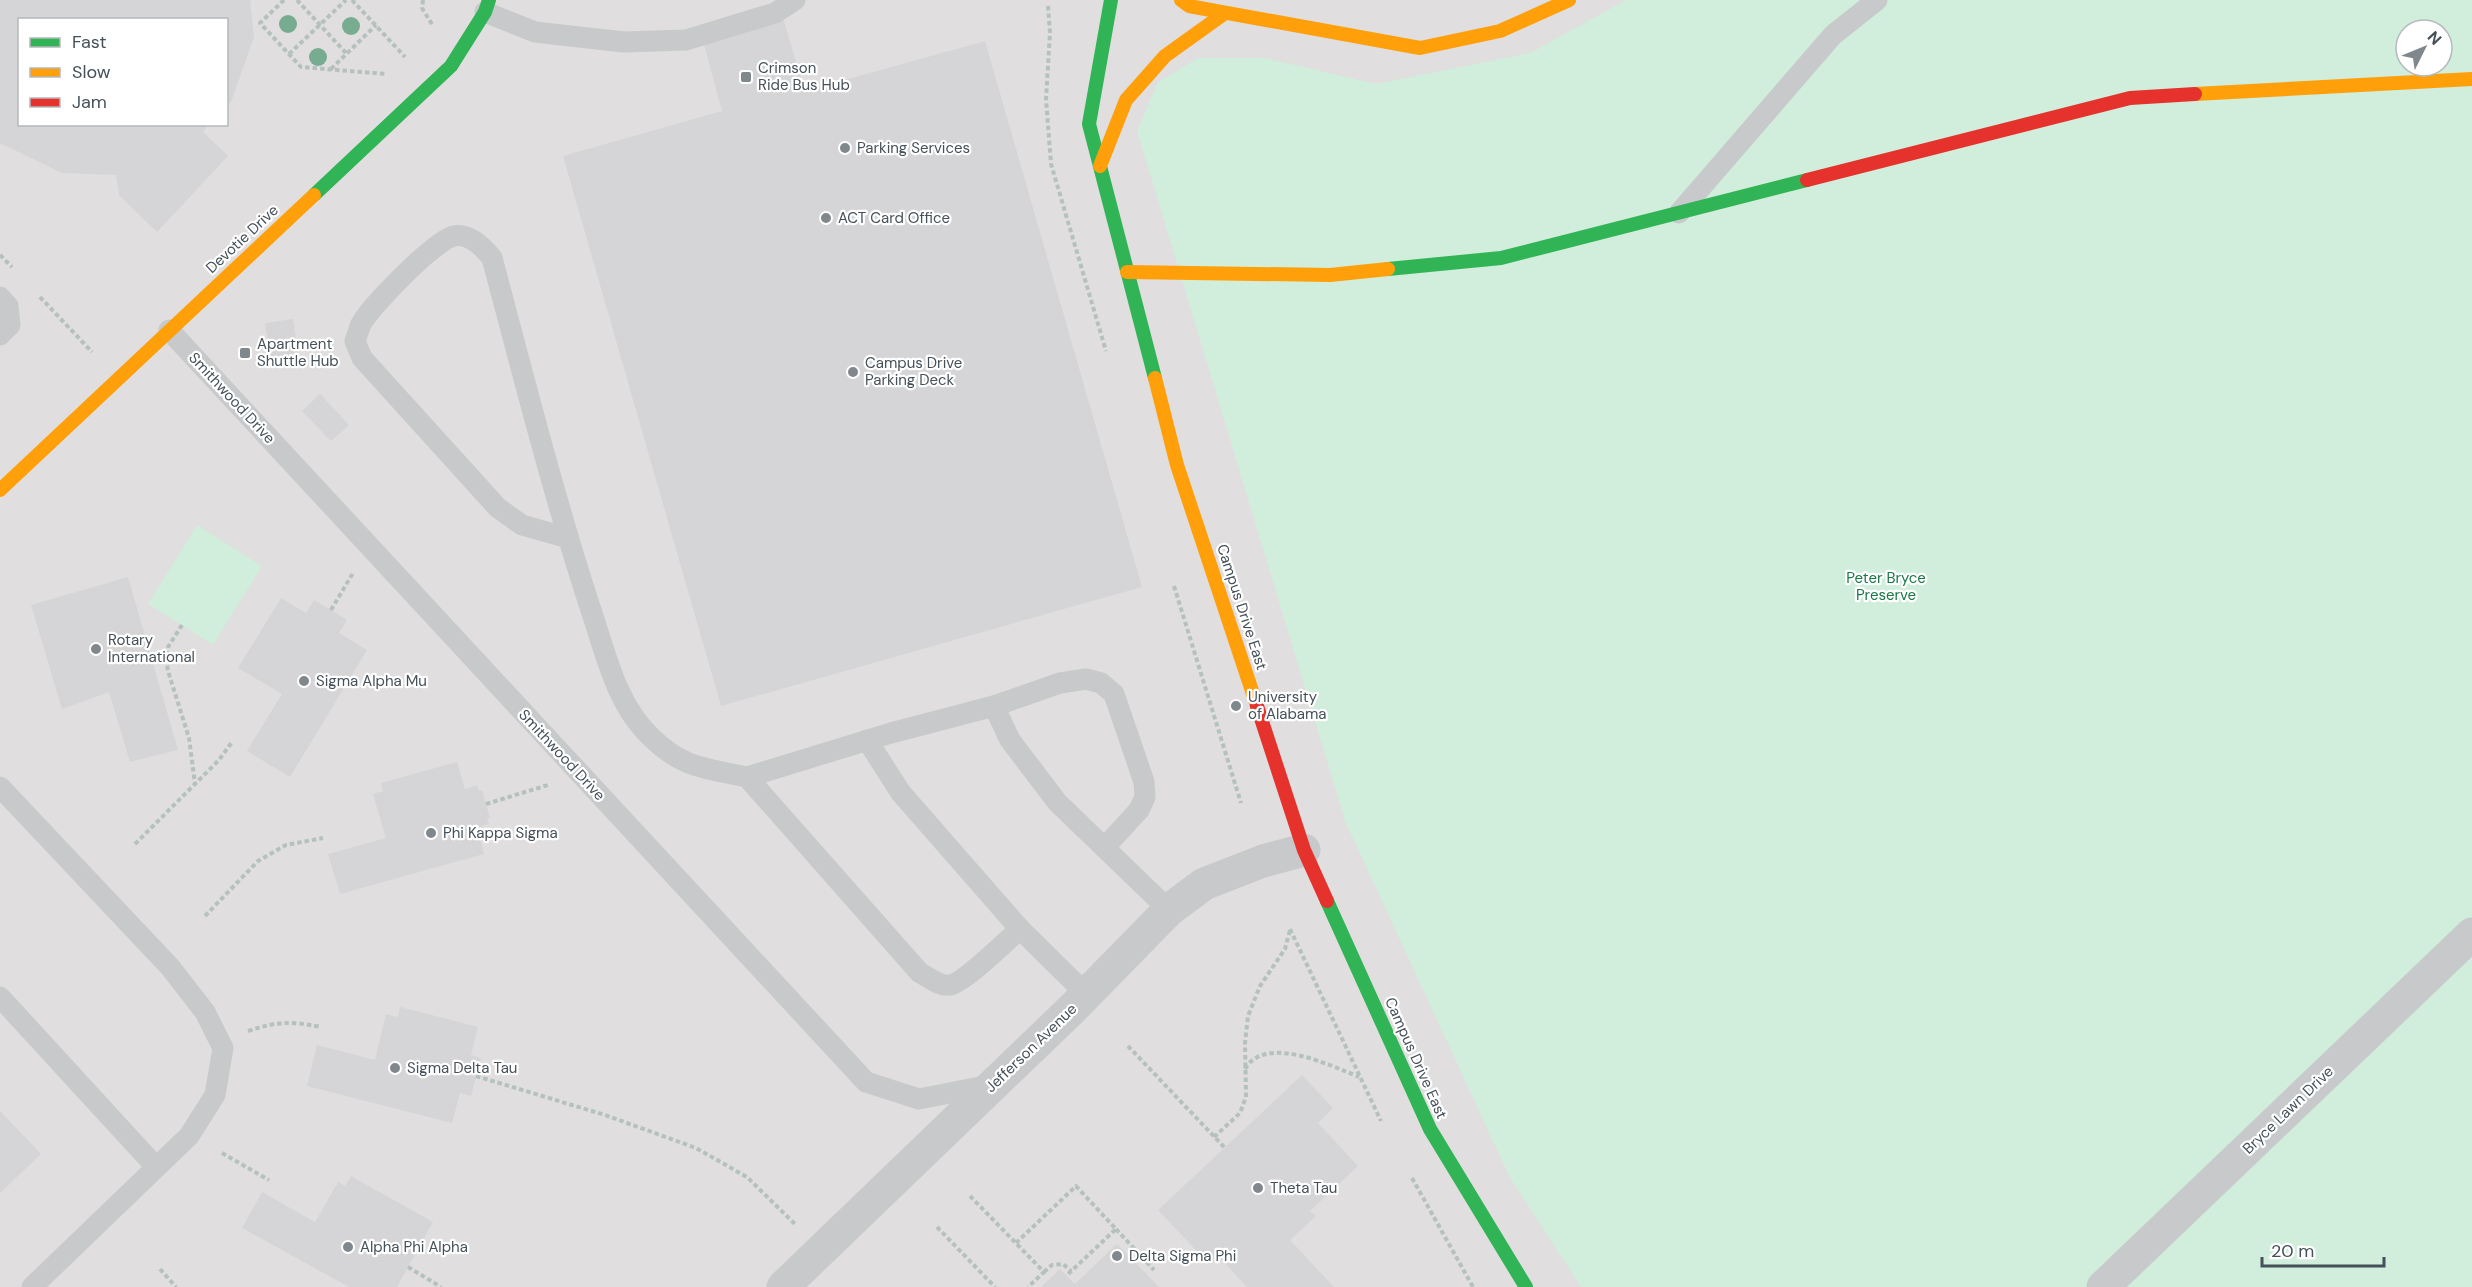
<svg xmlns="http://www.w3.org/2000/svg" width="2472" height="1287" font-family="'DM Sans',sans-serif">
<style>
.education{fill:#e0dedf;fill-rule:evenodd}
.green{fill:#d1eddb;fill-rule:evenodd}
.building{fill:#d5d5d7}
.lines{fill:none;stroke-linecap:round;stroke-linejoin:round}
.path{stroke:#b5c1bd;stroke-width:4;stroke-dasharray:4.5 3;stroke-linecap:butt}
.lane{stroke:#c7c9cb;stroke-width:21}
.street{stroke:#c7c9cb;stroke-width:33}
.fast{stroke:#30b455;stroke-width:14}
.slow{stroke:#ff9f0a;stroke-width:14}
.jam{stroke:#e5322d;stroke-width:14}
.tree{fill:#78ac91}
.poi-dot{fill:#80878d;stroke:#fff;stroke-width:2}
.labels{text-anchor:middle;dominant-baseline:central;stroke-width:4.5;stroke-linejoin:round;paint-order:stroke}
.poi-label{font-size:15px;fill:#455059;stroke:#fff;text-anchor:start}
.street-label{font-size:15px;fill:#455059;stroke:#fff}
.park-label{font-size:15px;fill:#187746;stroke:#fff}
</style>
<rect width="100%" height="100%" fill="#eeeded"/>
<path class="education" d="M0 0H2472V1287H0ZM20 20H226V124H20ZM2406 30H2442V66H2406Z"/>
<g class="green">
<path d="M1626 0H2472V1287H1581L1510 1178 1345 821 1137 131 1158 82 1198 58H1265L1376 84 1530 53ZM2406 30H2442V66H2406Z"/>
<path d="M197 525 262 566 213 645 148 604Z"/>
</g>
<g class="building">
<path d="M0 0H250L254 37 231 102 226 106V20H20V124H209L203 132 228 156 157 232 119 195 116 175 62 173 0 143Z"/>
<path d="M782 15 805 91 985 41 1142 587 721 706 563 156 722 111 702 37Z"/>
<path d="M293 319 299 359 271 363 265 323Z"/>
<path d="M320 394 349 425 331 441 302 411Z"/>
<path d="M128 577 178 750 130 762 109 692 62 709 31 605Z"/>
<path d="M281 598 306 613 314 600 331 610 347 620 339 633 367 650 290 777 247 751 282 694 238 668Z"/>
<path d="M457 762 465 789 477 785 479 791 482 790 490 818H487L489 824 477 828 484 854 340 894 328 854 386 838 373 794 383 791 381 783Z"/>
<path d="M400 1007 478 1027 471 1055 481 1058 471 1096 460 1093 452 1123 307 1086 317 1045 375 1060 386 1014 398 1017Z"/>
<path d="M1302 1075 1333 1108 1318 1123 1358 1166 1310 1211 1316 1216 1290 1240 1334 1287H1247L1219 1257 1210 1265 1158 1210Z"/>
<path d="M0 1111 41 1154 0 1193Z"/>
<path d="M351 1176 433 1222 397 1287H349L242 1228 262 1192 315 1222 338 1182 345 1186Z"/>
<path d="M1117 1244 1159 1287H1041L1060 1269 1075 1284Z"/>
</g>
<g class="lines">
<g class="path">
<path d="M284 0 260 23 301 67 386 74"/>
<path d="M297 0 347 54"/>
<path d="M352 0 405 57"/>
<path d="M423 0 422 8 433 26"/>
<path d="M1048 6 1050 33 1046 99 1051 164 1106 351"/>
<path d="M289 54 346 0"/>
<path d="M331 69 376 25"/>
<path d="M0 255 12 267"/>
<path d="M40 297 92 352"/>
<path d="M1174 586 1241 803"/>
<path d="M331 610 353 573"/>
<path d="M182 625 168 647 166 658 168 671 189 738 195 784"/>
<path d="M486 804 548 785"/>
<path d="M135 844 219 760 232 742"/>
<path d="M205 916 258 861 286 845 323 838"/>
<path d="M1290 929 1381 1121"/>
<path d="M248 1031C279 1021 289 1021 321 1027"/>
<path d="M1128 1046 1225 1148"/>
<path d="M1245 1069C1265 1034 1330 1065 1359 1077"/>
<path d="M476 1076 605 1115 696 1148 747 1177 795 1224"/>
<path d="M1214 1137 1240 1113 1246 1097 1245 1043 1248 1016 1260 986 1285 949 1290 930"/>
<path d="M222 1153 269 1180"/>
<path d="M1412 1178 1473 1287"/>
<path d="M970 1196 1044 1272 1028 1287"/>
<path d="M937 1227 995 1287"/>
<path d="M1116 1229 1154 1270"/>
<path d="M1016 1243 1076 1186 1116 1229 1066 1276"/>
<path d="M408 1267 441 1287"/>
<path d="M160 1269 176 1287"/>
<path d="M1044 1272 1052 1265 1063 1264 1071 1271"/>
</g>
<g class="lane">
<path d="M485 12 535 32 624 42 686 40 775 13 795 0"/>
<path d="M1679 213 1833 35 1877 0"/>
<path d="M0 297 8 306 10 325 0 335"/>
<path d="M169 330 866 1082 919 1099 990 1085"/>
<path d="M568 538 522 525 498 508 362 358 355 341C357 336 359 329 361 324 371 306 435 240 454 236 469 233 483 247 492 258 523 374 552 490 589 604 605 650 615 704 652 738 684 769 706 768 747 777"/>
<path d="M994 706 1010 740 1057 802 1169 910"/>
<path d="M867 740 901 793 1020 929"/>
<path d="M0 787 170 967 205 1012 223 1048 215 1095 189 1136 32 1287"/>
<path d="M1087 995 1020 929C1007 940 964 983 950 985 940 987 929 977 920 973L747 777 891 733 994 706 1060 683 1086 679 1101 683 1114 694 1144 782 1145 797 1139 810 1105 847"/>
<path d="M0 997 156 1167"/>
</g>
<g class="street">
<path d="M783 1287 1073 1008 1169 910 1204 884 1263 861 1304 850"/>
<path d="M2103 1287 2472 934"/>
</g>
<g class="fast">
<path d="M1111 0 1089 124 1155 378"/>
<path d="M314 195 451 66 485 12 489 0"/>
<path d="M1388 269 1501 258 1807 180"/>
<path d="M1327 901 1430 1129 1526 1287"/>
</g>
<g class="slow">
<path d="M1181 0 1189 6 1420 48 1500 31 1569 0"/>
<path d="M2195 94 2472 79"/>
<path d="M1100 166 1126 100 1165 56 1225 13"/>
<path d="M1127 272 1330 275 1388 269"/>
<path d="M1155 378 1177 465 1257 706"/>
<path d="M0 490 314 195"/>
</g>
<g class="jam">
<path d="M1807 180 2130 98 2195 94"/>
<path d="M1257 706 1304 850 1327 901"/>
</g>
</g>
<g class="tree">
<circle cx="288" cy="24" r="9"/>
<circle cx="351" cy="26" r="9"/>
<circle cx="318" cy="57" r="9"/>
</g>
<g class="poi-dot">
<rect x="740" y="71" width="12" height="12" rx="3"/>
<circle cx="845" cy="148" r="6"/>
<circle cx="826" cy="218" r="6"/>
<rect x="239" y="347" width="12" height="12" rx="3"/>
<circle cx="853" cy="372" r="6"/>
<circle cx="96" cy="649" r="6"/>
<circle cx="304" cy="681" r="6"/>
<circle cx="1236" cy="706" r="6"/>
<circle cx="431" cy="833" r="6"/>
<circle cx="395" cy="1068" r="6"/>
<circle cx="1258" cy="1188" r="6"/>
<circle cx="348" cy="1247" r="6"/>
<circle cx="1117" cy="1256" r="6"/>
</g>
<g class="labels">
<g class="poi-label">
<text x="758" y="68">Crimson<tspan x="758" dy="17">Ride Bus Hub</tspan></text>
<text x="857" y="148">Parking Services</text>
<text x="838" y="218">ACT Card Office</text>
<text x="257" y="344">Apartment<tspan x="257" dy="17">Shuttle Hub</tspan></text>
<text x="865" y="363">Campus Drive<tspan x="865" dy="17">Parking Deck</tspan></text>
<text x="108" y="640">Rotary<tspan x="108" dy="17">International</tspan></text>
<text x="316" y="681">Sigma Alpha Mu</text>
<text x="1248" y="697">University<tspan x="1248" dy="17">of Alabama</tspan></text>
<text x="443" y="833">Phi Kappa Sigma</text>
<text x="407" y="1068">Sigma Delta Tau</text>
<text x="1270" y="1188">Theta Tau</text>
<text x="360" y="1247">Alpha Phi Alpha</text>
<text x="1129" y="1256">Delta Sigma Phi</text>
</g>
<g class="street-label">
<text transform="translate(242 239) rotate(-43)">Devotie Drive</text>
<text transform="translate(232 398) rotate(47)">Smithwood Drive</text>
<text transform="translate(1242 607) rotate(72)">Campus Drive East</text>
<text transform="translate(562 755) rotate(47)">Smithwood Drive</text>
<text transform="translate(1031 1048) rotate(-44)">Jefferson Avenue</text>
<text transform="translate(1416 1058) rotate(66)">Campus Drive East</text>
<text transform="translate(2288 1110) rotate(-44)">Bryce Lawn Drive</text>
</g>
<g class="park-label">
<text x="1886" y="578">Peter Bryce<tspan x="1886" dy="17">Preserve</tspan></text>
</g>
</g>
<rect x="18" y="18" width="210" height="108" fill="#ffffff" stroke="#b5b9bd" stroke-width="1.5"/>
<rect x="30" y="38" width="30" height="9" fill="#30b455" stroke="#b5b9bd" stroke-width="1.5"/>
<text x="72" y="48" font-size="18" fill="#455059">Fast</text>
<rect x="30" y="68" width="30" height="9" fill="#ff9f0a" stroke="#b5b9bd" stroke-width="1.5"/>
<text x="72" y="78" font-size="18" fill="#455059">Slow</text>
<rect x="30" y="98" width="30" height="9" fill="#e5322d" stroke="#b5b9bd" stroke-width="1.5"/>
<text x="72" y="108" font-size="18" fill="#455059">Jam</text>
<g transform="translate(2424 48) rotate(47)"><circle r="28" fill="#ffffff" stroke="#b5b9bd" stroke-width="1.5"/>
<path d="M0-4.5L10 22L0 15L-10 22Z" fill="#80878d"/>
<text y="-9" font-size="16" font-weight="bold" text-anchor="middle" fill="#455059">N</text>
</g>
<path d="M2262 1257v9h122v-9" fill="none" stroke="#455059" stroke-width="3"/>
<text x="2271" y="1257" font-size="18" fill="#455059" stroke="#ffffff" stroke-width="4.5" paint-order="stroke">20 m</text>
</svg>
